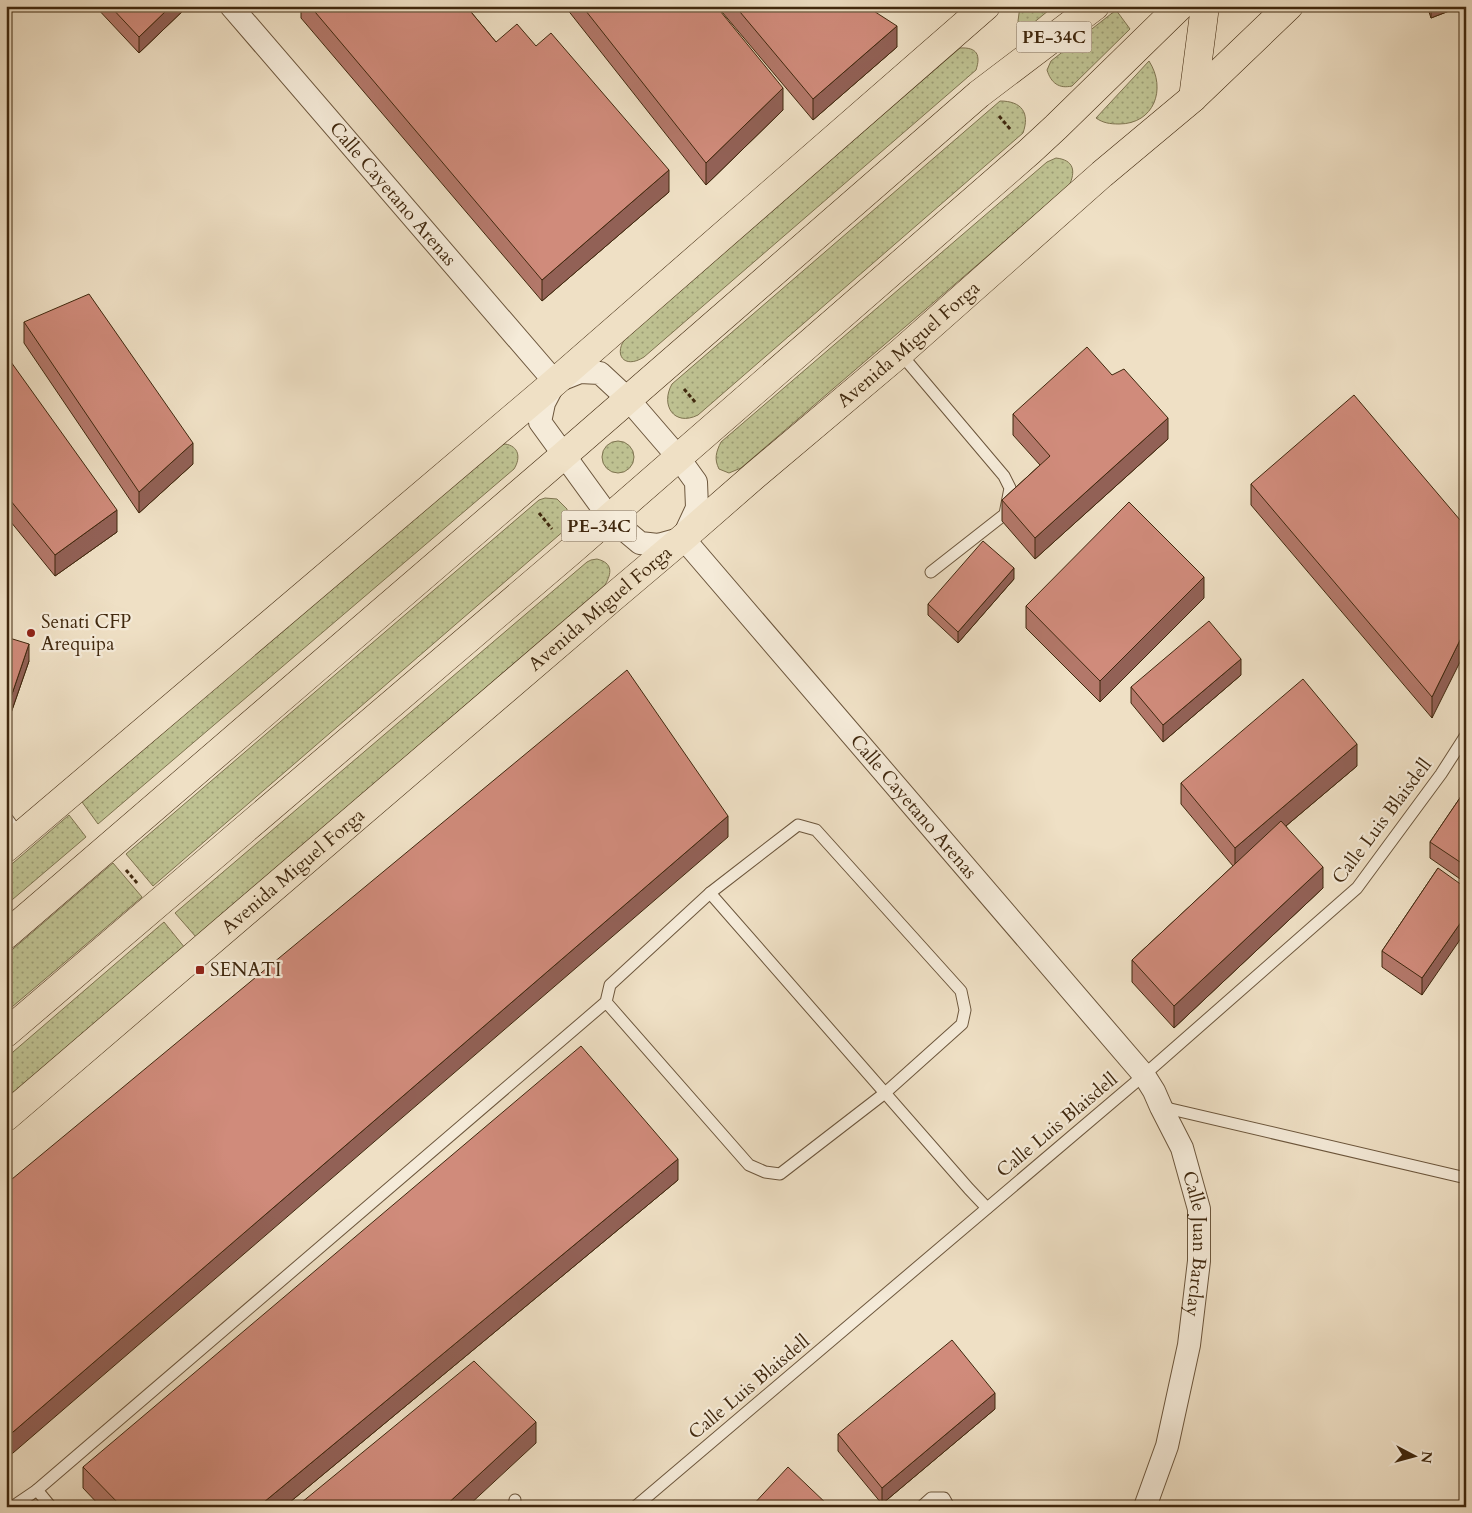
<svg xmlns="http://www.w3.org/2000/svg" width="1472" height="1513" font-family="Cardo,serif">
<style>
.grass{fill:url(#grass-dots);stroke:#7f7450}
.lines{fill:none;stroke-linecap:round;stroke-linejoin:round}
.service-casing{stroke:#6c563c;stroke-width:13}
.minor-casing{stroke:#6c563c;stroke-width:24}
.primary-casing{stroke:#40280e;stroke-width:29}
.trunk-casing{stroke:#40280e;stroke-width:29}
.path{stroke:#40280e;stroke-width:3;stroke-dasharray:4 2.5;stroke-linecap:butt}
.service{stroke:#f5ebd9;stroke-width:11}
.minor{stroke:#f5ebd9;stroke-width:22}
.primary{stroke:#efe0c5;stroke-width:28}
.trunk{stroke:#efe0c5;stroke-width:28}
.wall{fill:#b3786a;stroke:#40280e}
.shaded-wall{fill:#926156;stroke:#40280e}
.building{fill:#d08b7b;stroke:#40280e}
.poi-dot{fill:#8f2418;stroke:#f5ebd9;stroke-width:2}
.labels{text-anchor:middle;dominant-baseline:central;stroke-width:4.5;stroke-linejoin:round;paint-order:stroke}
.shield{fill:#f5ebd9;stroke:#76624b;stroke-width:1}
.shield-label{font-size:18px;font-weight:bold;fill:#40280e}
.street-label{font-size:19px;fill:#40280e;stroke:#f5ebd9}
.poi-label{font-size:19px;fill:#40280e;stroke:#f5ebd9;text-anchor:start}
</style>
<defs>
<pattern id="grass-dots" width="8" height="8" patternUnits="userSpaceOnUse" patternTransform="scale(1.25)"><rect width="8" height="8" fill="#bec191"/><path d="M2 2h.1M6 6h.1" fill="none" stroke="#9c9d75" stroke-width="1.8" stroke-linecap="round"/></pattern>
</defs>
<rect width="100%" height="100%" fill="#efe0c5"/>
<filter id="stains"><feTurbulence type="fractalNoise" baseFrequency=".004" numOctaves="4"/><feColorMatrix values="0 0 0 0 .2 0 0 0 0 .09 0 0 0 0 .02 0 0 0 .5 -.17"/></filter>
<radialGradient id="worn" r=".72"><stop offset=".6" stop-color="#630" stop-opacity="0"/><stop offset="1" stop-color="#630" stop-opacity=".3"/></radialGradient>
<g class="grass">
<path d="M1020 6H1054L1021 33 1018 21Z"/>
<path d="M1116 10 1130 29 1072 86C1059 89 1051 83 1047 70L1051 61Z"/>
<path d="M960 48C977 47 981 55 976 70L644 357C624 370 612 354 627 336Z"/>
<path d="M1149 61C1167 89 1154 124 1119 124 1110 124 1103 123 1096 118Z"/>
<path d="M1000 101C1022 101 1030 113 1023 133L698 415C674 427 660 405 672 384Z"/>
<path d="M1056 158C1074 160 1076 171 1069 186L741 468 729 473 719 469C714 459 716 452 721 442L1047 162Z"/>
<circle cx="618" cy="457" r="16"/>
<path d="M505 444C519 446 521 458 514 469L98 824 82 802 500 445Z"/>
<path d="M545 498 557 499 567 509 568 522 566 529 153 886 126 854 539 500Z"/>
<path d="M597 559C613 563 612 573 605 585L196 937 175 913 587 562 591 560Z"/>
<path d="M69 815 86 837 6 905V869Z"/>
<path d="M113 863 142 897 6 1012V955Z"/>
<path d="M164 922 185 948 6 1100V1058Z"/>
</g>
<g class="lines">
<defs>
<g id="service">
<path d="M900 353 1004 476 1010 488 1005 514 931 572"/>
<path d="M6 817 20 836"/>
<path d="M710 893 969 1189 987 1208"/>
<path d="M1162 1107 1466 1178"/>
<path d="M37 1490 606 1002 610 985 710 893 798 825 816 830 961 991 965 1010 962 1024 885 1093 780 1174 765 1172 749 1165 606 1002"/>
<path d="M12 1507 37 1490 51 1507"/>
<path d="M514 1507 515 1500"/>
<path d="M635 1507 1144 1075 1357 888 1441 774 1466 735"/>
<path d="M921 1507 931 1498H944L949 1507"/>
</g>
<g id="minor">
<path id="s1" d="M231 6 555 382"/>
<path d="M580 372 600 373 628 399 678 457 696 482 697 508 683 538 658 545 640 543 609 517 540 422 544 403 555 382Z"/>
<path id="s2" d="M683 538 1144 1075 1154 1091 1161 1107 1182 1148 1199 1209V1261L1189 1345 1167 1446 1145 1507"/>
</g>
<g id="primary">
<path d="M6 848 555 382 986 6"/>
<path id="s3" d="M6 1117 612 598 683 538 754 476 900 353 1102 174 1193 98 1289 6"/>
</g>
<g id="trunk">
<path d="M1193 98 1205 6"/>
<path d="M6 935 564 455 979 94 1095 6"/>
<path d="M6 1033 571 551 1029 152 1056 127 1180 6"/>
</g>
</defs>
<use href="#service" class="service-casing"/>
<use href="#minor" class="minor-casing"/>
<use href="#primary" class="primary-casing"/>
<use href="#trunk" class="trunk-casing"/>
<g class="path">
<path d="M999 116 1011 130"/>
<path d="M684 389 696 403"/>
<path d="M539 513 552 529"/>
<path d="M126 870 138 884"/>
</g>
<use href="#service" class="service"/>
<use href="#minor" class="minor"/>
<use href="#primary" class="primary"/>
<use href="#trunk" class="trunk"/>
</g>
<g class="wall">
<path d="M95 6H188L139 53Z"/>
<path d="M301 6H466L496 42 536 46 669 192 542 301 301 18Z"/>
<path d="M567 6H716L783 110 706 185 567 9Z"/>
<path d="M717 6H866L897 47 813 120Z"/>
<path d="M1427 6H1462L1431 18Z"/>
<path d="M24 322 193 464 139 513 24 343Z"/>
<path d="M6 355 117 532 55 576 6 516Z"/>
<path d="M1013 414 1168 439 1035 559 1002 521V500L1040 465 1013 435Z"/>
<path d="M1251 484 1466 527 1432 718 1251 505Z"/>
<path d="M1014 579 958 643 928 615V604Z"/>
<path d="M1204 598 1100 702 1026 628V606Z"/>
<path d="M6 637 29 661 11 713 6 711Z"/>
<path d="M1241 675 1163 742 1131 703V687Z"/>
<path d="M1357 766 1286 826 1323 888 1174 1028 1132 982V960L1233 866 1181 804V783Z"/>
<path d="M1466 789V883L1430 858V842Z"/>
<path d="M1438 868 1422 995 1382 967V951Z"/>
<path d="M678 1180 284 1507H101L83 1488V1467Z"/>
<path d="M995 1409 882 1504 838 1451V1434Z"/>
</g>
<g class="shaded-wall">
<path d="M171 6H188L139 53V37Z"/>
<path d="M1433 6H1462L1431 18V7Z"/>
<path d="M897 26V47L813 120V99Z"/>
<path d="M783 88V110L706 185V163Z"/>
<path d="M669 170V192L542 301V280Z"/>
<path d="M1168 418V439L1035 559V538Z"/>
<path d="M193 443V464L139 513V492Z"/>
<path d="M117 510V532L55 576V555Z"/>
<path d="M1014 568V579L958 643V632Z"/>
<path d="M1204 577V598L1100 702V681Z"/>
<path d="M1466 628V650L1432 718V697Z"/>
<path d="M29 644V661L11 713V697Z"/>
<path d="M1241 659V675L1163 742V725Z"/>
<path d="M1357 744V766L1235 869V848Z"/>
<path d="M728 816V837L6 1459V1438Z"/>
<path d="M1323 867V888L1174 1028V1006Z"/>
<path d="M1466 915V931L1422 995V978Z"/>
<path d="M678 1159V1180L284 1507H258Z"/>
<path d="M995 1393V1409L882 1504V1488Z"/>
<path d="M536 1422V1443L467 1507H444Z"/>
</g>
<g class="building">
<path d="M110 6H171L139 37Z"/>
<path d="M310 6H466L496 42 517 24 536 46 551 33 669 170 542 280Z"/>
<path d="M582 6H716L783 88 706 163Z"/>
<path d="M735 6H866L897 26 813 99Z"/>
<path d="M89 294 193 443 139 492 24 322Z"/>
<path d="M1087 347 1112 375 1124 369 1168 418 1035 538 1002 500 1050 456 1013 414Z"/>
<path d="M6 355 117 510 55 555 6 495Z"/>
<path d="M1354 395 1466 527V628L1432 697 1251 484Z"/>
<path d="M1129 502 1204 577 1100 681 1026 606Z"/>
<path d="M983 541 1014 568 958 632 928 604Z"/>
<path d="M1209 621 1241 659 1163 725 1131 687Z"/>
<path d="M6 637 29 644 11 697 6 695Z"/>
<path d="M627 670 728 816 6 1438V1184Z"/>
<path d="M1303 679 1357 744 1235 848 1181 783Z"/>
<path d="M1466 789V866L1430 842Z"/>
<path d="M1281 821 1323 867 1174 1006 1132 960Z"/>
<path d="M1438 868 1466 888V915L1422 978 1382 951Z"/>
<path d="M581 1046 678 1159 258 1507H122L83 1467Z"/>
<path d="M952 1340 995 1393 882 1488 838 1434Z"/>
<path d="M474 1361 536 1422 444 1507H296Z"/>
<path d="M788 1467 830 1507H751Z"/>
</g>
<g class="poi-dot">
<circle cx="31" cy="633" r="5"/>
<rect x="195" y="965" width="10" height="10" rx="2.5"/>
</g>
<g class="labels">
<g class="shield">
<rect x="1016.5" y="21.5" width="75" height="31" rx="4"/>
<rect x="561.5" y="510.5" width="75" height="31" rx="4"/>
</g>
<g class="shield-label">
<text x="1054" y="37">PE-34C</text>
<text x="599" y="526">PE-34C</text>
</g>
<g class="street-label">
<text stroke="none"><textPath href="#s1" startOffset="248">Calle Cayetano Arenas</textPath></text>
<text stroke="none"><textPath href="#s3" startOffset="1188">Avenida Miguel Forga</textPath></text>
<text stroke="none"><textPath href="#s3" startOffset="782">Avenida Miguel Forga</textPath></text>
<text stroke="none"><textPath href="#s2" startOffset="354">Calle Cayetano Arenas</textPath></text>
<text transform="translate(1382 821) rotate(-53)">Calle Luis Blaisdell</text>
<text stroke="none"><textPath href="#s3" startOffset="378">Avenida Miguel Forga</textPath></text>
<text transform="translate(1057 1125) rotate(-40)">Calle Luis Blaisdell</text>
<text stroke="none"><textPath href="#s2" startOffset="888">Calle Juan Barclay</textPath></text>
<text transform="translate(749 1387) rotate(-40)">Calle Luis Blaisdell</text>
</g>
<g class="poi-label">
<text x="41" y="622">Senati CFP<tspan x="41" dy="22">Arequipa</tspan></text>
<text x="210" y="970">SENATI</text>
</g>
</g>
<rect width="1472" height="1513" fill="none" stroke="#efe0c5" stroke-width="25"/>
<rect x="8" y="8" width="1457" height="1498" fill="none" stroke="#40280e" stroke-width="2.5"/>
<rect x="12" y="12" width="1447" height="1488" fill="none" stroke="#40280e"/>
<g transform="translate(1414 1456) rotate(96)" stroke="#f5ebd9" stroke-width="4" paint-order="stroke">
<path d="M0-4L9 19L0 12L-9 19Z" fill="#40280e"/>
<text y="-8" font-size="14" font-weight="bold" text-anchor="middle" fill="#40280e">N</text>
</g>
<rect width="100%" height="100%" filter="url(#stains)"/>
<rect width="100%" height="100%" fill="url(#worn)"/>
</svg>
